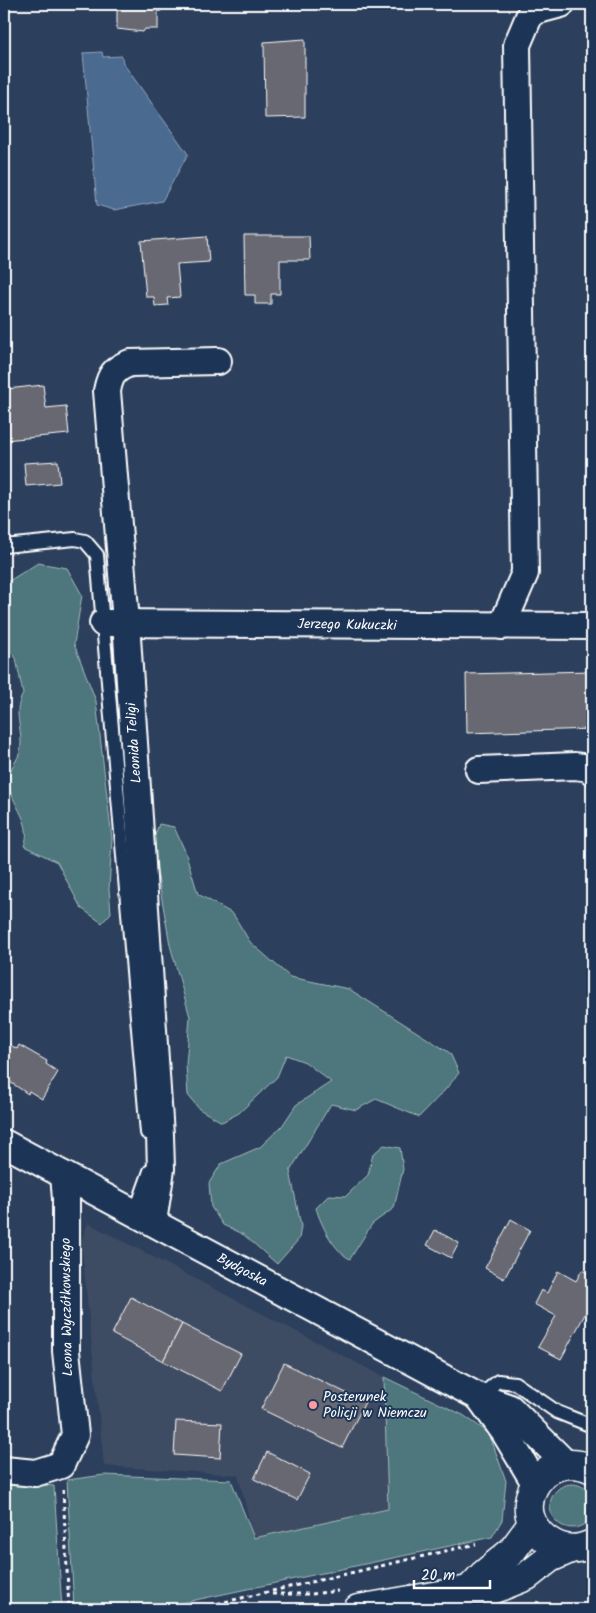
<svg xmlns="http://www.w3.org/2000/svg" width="596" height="1613" font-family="Kalam,sans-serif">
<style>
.built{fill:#3e4b63}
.green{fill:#4d777c;stroke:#a6bbbe}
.water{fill:#4b6b90;stroke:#93a6bc}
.building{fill:#686872;stroke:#fff}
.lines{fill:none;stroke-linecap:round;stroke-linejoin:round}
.service-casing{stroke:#fff;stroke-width:16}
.minor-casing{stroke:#fff;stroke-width:30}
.tertiary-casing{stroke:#fff;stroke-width:31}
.path{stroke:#fff;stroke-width:3;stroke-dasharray:4 4;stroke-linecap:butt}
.service{stroke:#1d3557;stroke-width:12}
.minor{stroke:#1d3557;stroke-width:26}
.tertiary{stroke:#1d3557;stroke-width:28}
.poi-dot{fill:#ff9aa2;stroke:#1d3557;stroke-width:2}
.labels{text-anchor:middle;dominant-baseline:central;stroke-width:4;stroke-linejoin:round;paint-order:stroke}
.street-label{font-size:14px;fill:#fff;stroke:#1d3557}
.poi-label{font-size:14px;fill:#fff;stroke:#1d3557;text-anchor:start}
</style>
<rect width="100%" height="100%" fill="#2c3f5c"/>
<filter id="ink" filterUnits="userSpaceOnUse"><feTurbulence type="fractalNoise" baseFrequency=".02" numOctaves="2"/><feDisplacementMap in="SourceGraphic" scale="10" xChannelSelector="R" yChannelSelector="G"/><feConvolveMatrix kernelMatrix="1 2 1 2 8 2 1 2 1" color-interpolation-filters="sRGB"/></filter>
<g filter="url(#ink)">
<path class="built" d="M88 1223 384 1377 388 1509 254 1539 238 1475 104 1466 81 1241Z"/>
<g class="green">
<path d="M38 563 67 568 82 595 74 644 96 701 112 839 109 889 111 913 102 923 81 908 57 862 24 846C35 820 5 800 9 776 11 764 21 759 21 743 21 723 13 712 23 694L16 658 4 646V584Z"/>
<path d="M159 824 174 827 185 851 198 894 233 914 250 942 290 977 349 989 450 1053 459 1073 445 1090 419 1117 376 1099 356 1110 331 1104 290 1171 301 1226 299 1239 277 1264 244 1235 223 1225 211 1207 209 1183 221 1164 260 1147 282 1126 296 1105 331 1082 305 1062 286 1055 277 1077 239 1113 222 1122 199 1109 188 1095 186 1065 190 1017 170 945 152 843Z"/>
<path d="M384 1145 400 1148 403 1169 394 1208 372 1224 350 1259C334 1251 321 1225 316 1208L329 1195 346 1196 368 1175 373 1154Z"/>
<path d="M384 1377 463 1415 489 1433 506 1481 502 1520 492 1537 153 1609H74L67 1480 104 1475 231 1480 254 1538 388 1509Z"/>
<path d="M4 1481 54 1486 62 1609H4Z"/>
<circle cx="572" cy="1506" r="22"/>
</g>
<path class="water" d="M102 52 103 57 122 56 123 63 188 154 162 201 114 210 97 205 83 53Z"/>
<g class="building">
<path d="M117 4H161V11H158V29H145L143 32 117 29Z"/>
<path d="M305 39V117L265 118 264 42Z"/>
<path d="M207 236 209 262 177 264 180 297 167 298 168 305 155 306 154 297H146L141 241Z"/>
<path d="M244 236H309L310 260H280V294H271V304H255V295H245Z"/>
<path d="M43 385 46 408 66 406 69 434 4 440V404L9 403 7 389Z"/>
<path d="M58 461 60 483 26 486 24 463Z"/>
<path d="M591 671 592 729 467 733 466 674Z"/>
<path d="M4 1041 17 1049 19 1045 47 1061 46 1064 58 1072 42 1099 29 1091 28 1094 4 1078Z"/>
<path d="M511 1219 530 1230 504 1279 485 1268Z"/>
<path d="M435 1230 459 1243 451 1258 427 1245Z"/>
<path d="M582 1270 592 1276V1301L561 1359 538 1347 556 1316 534 1304 541 1290 547 1293 558 1271 576 1281Z"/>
<path d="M131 1297 182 1324 163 1361 112 1334Z"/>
<path d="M182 1324 241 1354 222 1391 163 1361Z"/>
<path d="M284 1363 365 1402 342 1448 261 1409Z"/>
<path d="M176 1421 222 1423 220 1458 174 1455Z"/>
<path d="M267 1452 310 1474 297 1500 254 1479Z"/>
</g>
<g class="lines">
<defs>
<g id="service">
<path d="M4 546 75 539 85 541 97 555 147 1133"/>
<path d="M135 1213 150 1171"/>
<path d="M479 1397 498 1381 515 1383 557 1412 592 1426"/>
</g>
<g id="minor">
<path d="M103 623 592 626"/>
<path d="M502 626 525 573 517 45 531 12 561 4"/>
<path d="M479 770 575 766 590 768 592 771"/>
<path d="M4 1143 479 1397 510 1408 566 1464"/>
<path d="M153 1222 161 1169 160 1135 126 622 107 391C110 375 114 369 130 363L218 361"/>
<path d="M479 1397 505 1433 535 1483"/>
<path d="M4 1470 35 1473 61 1465 75 1435 66 1351V1199L64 1175"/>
</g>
<g id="tertiary">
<path d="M592 1469C541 1445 502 1515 552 1543 566 1551 578 1550 592 1544"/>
<path d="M469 1590 483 1575 512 1551 532 1524"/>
<path d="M358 1609 469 1590H492L527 1576 550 1558 568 1550"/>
</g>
</defs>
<use href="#service" class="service-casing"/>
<use href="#minor" class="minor-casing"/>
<use href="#tertiary" class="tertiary-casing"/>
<g class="path">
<path d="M63 1490 69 1609"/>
<path d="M272 1594H311L338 1591"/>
<path d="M536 1602 551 1609"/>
<path d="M194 1609 476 1544"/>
</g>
<use href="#service" class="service"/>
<use href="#minor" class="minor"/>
<use href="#tertiary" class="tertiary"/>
</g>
</g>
<circle class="poi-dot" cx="313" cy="1405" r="5"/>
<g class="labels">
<g class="street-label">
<text transform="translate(347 625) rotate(1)">Jerzego Kukuczki</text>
<text transform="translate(134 743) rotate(-94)">Leonida Teligi</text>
<text transform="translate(242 1270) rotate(28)">Bydgoska</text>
<text transform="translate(67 1307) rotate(-91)">Leona Wyczółkowskiego</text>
</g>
<g class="poi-label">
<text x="323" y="1397">Posterunek<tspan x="323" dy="16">Policji w Niemczu</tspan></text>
</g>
</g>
<rect width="596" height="1613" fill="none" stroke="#1d3557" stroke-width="20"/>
<rect x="10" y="10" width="576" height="1593" fill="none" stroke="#fff" stroke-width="2" filter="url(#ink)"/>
<path d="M414 1580v8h76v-8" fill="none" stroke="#ffffff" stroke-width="2.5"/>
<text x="421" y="1580" font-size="15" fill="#ffffff" stroke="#1d3557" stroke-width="4" paint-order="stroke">20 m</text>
</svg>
